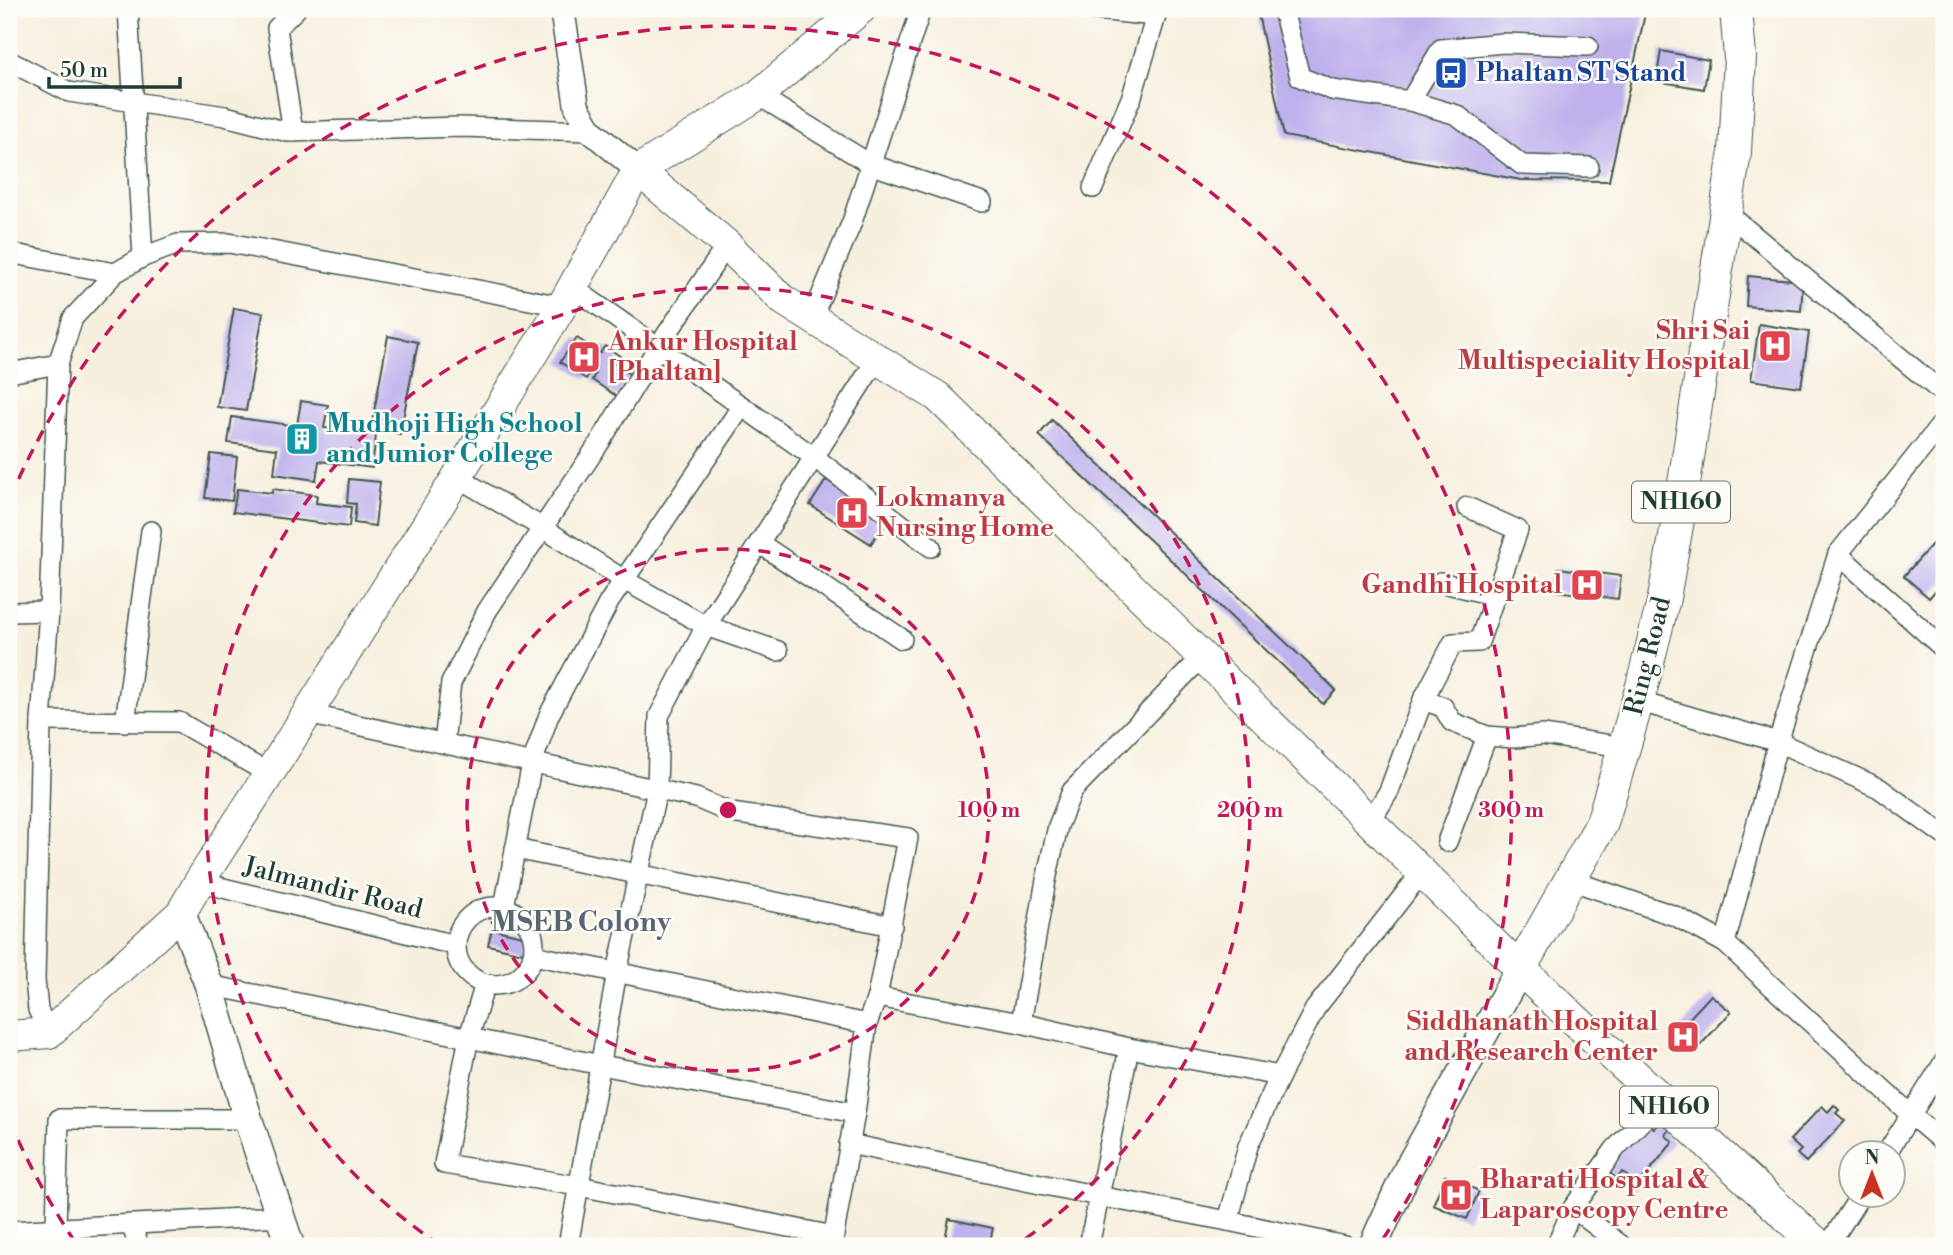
<svg xmlns="http://www.w3.org/2000/svg" width="1953" height="1255" font-family="'Libre Bodoni',serif">
<style>
.building{fill:#bfb1ec}
.lines{fill:none;stroke-linecap:round;stroke-linejoin:round}
.minor-casing{stroke:#3f584e;stroke-width:22}
.tertiary-casing{stroke:#3f584e;stroke-width:27}
.secondary-casing{stroke:#3f584e;stroke-width:31}
.primary-casing{stroke:#3f584e;stroke-width:32}
.trunk-casing{stroke:#3f584e;stroke-width:34}
.minor{stroke:#fff;stroke-width:19}
.tertiary{stroke:#fff;stroke-width:24}
.secondary{stroke:#fff;stroke-width:28}
.primary{stroke:#fff;stroke-width:30}
.trunk{stroke:#fff;stroke-width:32}
.ring{fill:none;stroke:#c2185b;stroke-width:3.5;stroke-dasharray:12 9}
.labels{text-anchor:middle;dominant-baseline:central;stroke-width:5;stroke-linejoin:round;paint-order:stroke}
.shield{fill:#fdfcf7;stroke:#62766e;stroke-width:2}
.shield-label{font-size:24px;font-weight:bold;fill:#1f3d34}
.transit-label{font-size:26px;font-weight:bold;fill:#164399;stroke:#fdfcf7;text-anchor:start}
.health-label{font-size:26px;font-weight:bold;fill:#be3a42;stroke:#fdfcf7;text-anchor:end}
.culture-label{font-size:26px;font-weight:bold;fill:#0d838f;stroke:#fdfcf7;text-anchor:start}
.street-label{font-size:26px;fill:#1f3d34;stroke:#fdfcf7}
.neighbourhood-label{font-size:28px;font-weight:bold;fill:#576674;stroke:#fdfcf7}
.centre{fill:#c2185b;stroke:#fdfcf7;stroke-width:3.5}
.ring-label{font-size:21px;text-anchor:middle;font-weight:bold;fill:#c2185b;stroke:#fdfcf7;stroke-width:5;stroke-linejoin:round;paint-order:stroke}
</style>
<rect width="100%" height="100%" fill="#fdfcf7"/>
<filter id="ink" filterUnits="userSpaceOnUse"><feTurbulence type="fractalNoise" baseFrequency=".0143" numOctaves="2"/><feDisplacementMap in="SourceGraphic" scale="14" xChannelSelector="R" yChannelSelector="G"/><feConvolveMatrix kernelMatrix="1 2 1 2 8 2 1 2 1" color-interpolation-filters="sRGB"/></filter>
<filter id="wash" filterUnits="userSpaceOnUse"><feTurbulence type="fractalNoise" baseFrequency=".00686" numOctaves="4" result="noise"/><feDisplacementMap in="SourceGraphic" scale="28" xChannelSelector="R" yChannelSelector="G"/><feGaussianBlur stdDeviation="1.57" result="paint"/><feColorMatrix in="noise" values="0 0 0 0 0 0 0 0 0 0 0 0 0 0 0 0 0 1.4 0 .05"/><feComposite in="paint" operator="in"/></filter>
<g filter="url(#wash)">
<rect width="100%" height="100%" fill="#f7efde"/>
<g id="blocks">
<g class="building">
<path d="M1257 9H1646L1609 181 1521 180 1284 136Z"/>
<path d="M1661 51 1709 60 1704 89 1656 81Z"/>
<path d="M1748 276 1803 281 1801 311 1746 306Z"/>
<path d="M234 308 263 313 246 411 217 407Z"/>
<path d="M1759 324 1809 332 1801 387 1751 380Z"/>
<path d="M388 336 418 342 400 434 371 428Z"/>
<path d="M577 338 600 353 605 346 620 356 615 364 632 376 618 397 592 380 595 374 591 372 586 379 560 362Z"/>
<path d="M301 401 328 405 324 428 376 435 372 468 319 461 316 480 274 474 277 449 228 443 232 417 297 426Z"/>
<path d="M1052 420 1336 690 1323 704 1039 435Z"/>
<path d="M211 454 237 457 232 501 205 498Z"/>
<path d="M349 479 380 482 375 526 354 523 356 504 347 503Z"/>
<path d="M826 480 887 518 871 544 810 505Z"/>
<path d="M237 489 272 493 273 489 317 495 316 503 351 507 349 527 233 512Z"/>
<path d="M1934 542 1944 551V581L1929 598 1904 576Z"/>
<path d="M1558 568 1621 576 1618 599 1555 591Z"/>
<path d="M492 929 527 937 523 953 488 945Z"/>
<path d="M1711 995 1731 1012 1693 1053 1673 1036Z"/>
<path d="M1834 1105 1839 1110 1836 1113 1845 1121 1806 1162 1797 1154 1801 1150 1790 1140 1822 1106 1828 1112Z"/>
<path d="M1646 1121 1654 1128 1660 1121 1670 1129 1665 1135 1673 1142 1633 1191 1623 1183 1628 1177 1622 1172 1617 1179 1606 1170Z"/>
<path d="M1445 1176 1479 1191 1467 1219 1433 1205Z"/>
<path d="M949 1219 993 1228 989 1246H979L945 1239Z"/>
</g>
</g>
</g>
<g filter="url(#ink)">
<use href="#blocks" fill-opacity="0" stroke="#3f584e" stroke-width="2"/>
<g class="lines">
<defs>
<g id="minor">
<path d="M128 9 143 257"/>
<path d="M1086 9 1156 16 1132 96 1093 188"/>
<path d="M1283 10 1300 77 1332 90 1410 101 1441 49 1503 43 1588 46"/>
<path d="M9 61 69 92 225 116 288 132 460 127 591 131"/>
<path d="M758 95 870 164 982 202"/>
<path d="M1410 101 1457 115 1522 165 1589 167"/>
<path d="M293 132 277 28 296 9"/>
<path d="M1727 213 1944 394"/>
<path d="M9 253 115 273"/>
<path d="M572 287 814 457 931 547"/>
<path d="M812 318 852 222 921 9"/>
<path d="M9 373 58 364"/>
<path d="M457 477 543 528 624 580 706 626 778 651"/>
<path d="M759 543 902 639"/>
<path d="M1838 554 1944 649"/>
<path d="M1440 582 1496 596"/>
<path d="M9 612 49 611"/>
<path d="M1423 700 1443 707 1452 722 1487 736 1514 738 1543 735 1624 747"/>
<path d="M1637 701 1778 742 1879 788 1944 835"/>
<path d="M307 714 696 798 731 813 908 838 877 997 867 1024 855 1113 832 1246"/>
<path d="M41 721 179 722 269 774"/>
<path d="M125 722 151 531"/>
<path d="M444 743 451 683 487 611 600 442 658 347 727 245"/>
<path d="M1370 822 1389 791 1423 700 1453 643 1479 642 1518 530 1467 507"/>
<path d="M1447 842 1487 736"/>
<path d="M515 849 892 926"/>
<path d="M1570 880 1675 916 1725 943 1911 1115 1944 1143"/>
<path d="M199 882 455 945"/>
<circle cx="495" cy="946" r="39"/>
<path d="M504 907 532 763 549 715 609 602 742 406"/>
<path d="M1725 943 1778 742 1838 554 1944 421"/>
<path d="M533 955 867 1024"/>
<path d="M485 984 469 1037 444 1164 579 1186 834 1236"/>
<path d="M209 985 601 1065 855 1113"/>
<path d="M877 997 1021 1023 1129 1048 1280 1076"/>
<path d="M1021 1023 1046 880 1058 826 1072 791 1202 657"/>
<path d="M49 1033 38 1010 35 980 41 721 49 611 58 364 73 318 115 273 143 257 178 244 229 243 562 306"/>
<path d="M849 1144 1098 1196 1228 1221 1345 1246"/>
<path d="M1886 1154 1944 1062"/>
<path d="M1573 1208 1615 1149 1662 1100"/>
<path d="M1228 1221 1248 1146 1280 1076 1315 1009 1422 872"/>
<path d="M131 1224 139 1246"/>
<path d="M56 1227 59 1119H248"/>
<path d="M9 1231 280 1216"/>
<path d="M568 1246 617 972 657 790 659 716 706 626 877 359"/>
<path d="M1089 1246 1129 1048"/>
<path d="M1556 1246 1573 1208 1622 1246"/>
<path d="M1828 1246 1860 1196"/>
</g>
<path id="tertiary" d="M562 9 577 107 591 131 638 170"/>
<g id="secondary">
<path d="M181 913 209 985 248 1119 290 1246"/>
<path d="M1373 1246 1409 1167 1520 969"/>
</g>
<g id="primary">
<path d="M638 170 727 245 783 300 938 397 1520 969"/>
<path d="M9 1036 49 1033 181 913 199 882 269 774 457 477 562 306 638 170 758 95 861 9"/>
</g>
<path id="trunk" d="M1736 9 1740 57 1735 152 1681 503 1664 598 1642 686 1602 823 1520 969 1819 1246"/>
</defs>
<use href="#minor" class="minor-casing"/>
<use href="#tertiary" class="tertiary-casing"/>
<use href="#secondary" class="secondary-casing"/>
<use href="#primary" class="primary-casing"/>
<use href="#trunk" class="trunk-casing"/>
<use href="#minor" class="minor"/>
<use href="#tertiary" class="tertiary"/>
<use href="#secondary" class="secondary"/>
<use href="#primary" class="primary"/>
<use href="#trunk" class="trunk"/>
</g>
</g>
<g class="ring">
<circle cx="728" cy="810" r="261"/>
<path d="M440 1245A522 522 0 1 1 1016 1245"/>
<path d="M75 1242A783 783 0 0 1 10 1122M10 498A783 783 0 1 1 1381 1242"/>
</g>
<defs>
<symbol id="bus-square" viewBox="-11 -11 22 22"><rect x="-9" y="-9" width="18" height="18" rx="4" fill="#1a4fb4" stroke="#fdfcf7"/><path d="M-5-6H5V4H4V6H2V4H-2V6H-4V4H-5ZM-3.5-4V0h7V-4ZM-3.5 1.2v1.5H-2V1.2ZM2 1.2v1.5H3.5V1.2Z" fill="#fff"/></symbol>
<symbol id="hospital-square" viewBox="-11 -11 22 22"><rect x="-9" y="-9" width="18" height="18" rx="4" fill="#e0444e" stroke="#fdfcf7"/><path d="M-5-5h3v3.5h4V-5h3V5h-3V1.5h-4V5h-3Z" fill="#fff"/></symbol>
<symbol id="building-square" viewBox="-11 -11 22 22"><rect x="-9" y="-9" width="18" height="18" rx="4" fill="#0f9aa8" stroke="#fdfcf7"/><path d="M-4-6H4V6H1V3H-1V6H-4ZM-2.5-4.3h1.7v1.8h-1.7ZM.8-4.3h1.7v1.8H.8ZM-2.5-1h1.7V.8h-1.7ZM.8-1h1.7V.8H.8Z" fill="#fff"/></symbol>
</defs>
<g fill-rule="evenodd">
<use href="#bus-square" x="1432" y="54" width="38" height="38"/>
<use href="#hospital-square" x="1756" y="327" width="38" height="38"/>
<use href="#hospital-square" x="565" y="338" width="38" height="38"/>
<use href="#building-square" x="283" y="420" width="38" height="38"/>
<use href="#hospital-square" x="833" y="494" width="38" height="38"/>
<use href="#hospital-square" x="1568" y="566" width="38" height="38"/>
<use href="#hospital-square" x="1664" y="1018" width="38" height="38"/>
<use href="#hospital-square" x="1437" y="1176" width="38" height="38"/>
</g>
<g class="labels">
<g class="shield">
<rect x="1632" y="481.5" width="98" height="41" rx="5"/>
<rect x="1620" y="1086.5" width="98" height="41" rx="5"/>
</g>
<g class="shield-label">
<text x="1681" y="502">NH160</text>
<text x="1669" y="1107">NH160</text>
</g>
<g class="transit-label">
<text x="1476" y="73">Phaltan ST Stand</text>
</g>
<g class="health-label">
<text x="1750" y="331">Shri Sai<tspan x="1750" dy="30">Multispeciality Hospital</tspan></text>
<text x="608" y="342" text-anchor="start">Ankur Hospital<tspan x="608" dy="30">[Phaltan]</tspan></text>
<text x="876" y="498" text-anchor="start">Lokmanya<tspan x="876" dy="30">Nursing Home</tspan></text>
<text x="1562" y="585">Gandhi Hospital</text>
<text x="1658" y="1022">Siddhanath Hospital<tspan x="1658" dy="30">and Research Center</tspan></text>
<text x="1480" y="1180" text-anchor="start">Bharati Hospital &amp;<tspan x="1480" dy="30">Laparoscopy Centre</tspan></text>
</g>
<g class="culture-label">
<text x="326" y="424">Mudhoji High School<tspan x="326" dy="30">and Junior College</tspan></text>
</g>
<g class="street-label">
<text transform="translate(1648 656) rotate(-76)">Ring Road</text>
<text transform="translate(333 888) rotate(14)">Jalmandir Road</text>
</g>
<g class="neighbourhood-label">
<text x="581" y="922">MSEB Colony</text>
</g>
</g>
<circle cx="728" cy="810" r="10" class="centre"/>
<g class="ring-label">
<text x="989" y="817">100 m</text>
<text x="1250" y="817">200 m</text>
<text x="1511" y="817">300 m</text>
</g>
<rect width="1953" height="1255" fill="none" stroke="#fdfcf7" stroke-width="35"/>
<g transform="translate(1872 1174)"><circle r="33" fill="#fdfcf7" stroke="#a4b0a9" stroke-width="2"/>
<path d="M0-5L12 26L0 18L-12 26Z" fill="#c8321e"/>
<text y="-10" font-size="19" font-weight="bold" text-anchor="middle" fill="#1f3d34">N</text>
</g>
<path d="M49 77v10h131v-10" fill="none" stroke="#1f3d34" stroke-width="3.5"/>
<text x="60" y="77" font-size="21" fill="#1f3d34" stroke="#fdfcf7" stroke-width="5" paint-order="stroke">50 m</text>
</svg>
